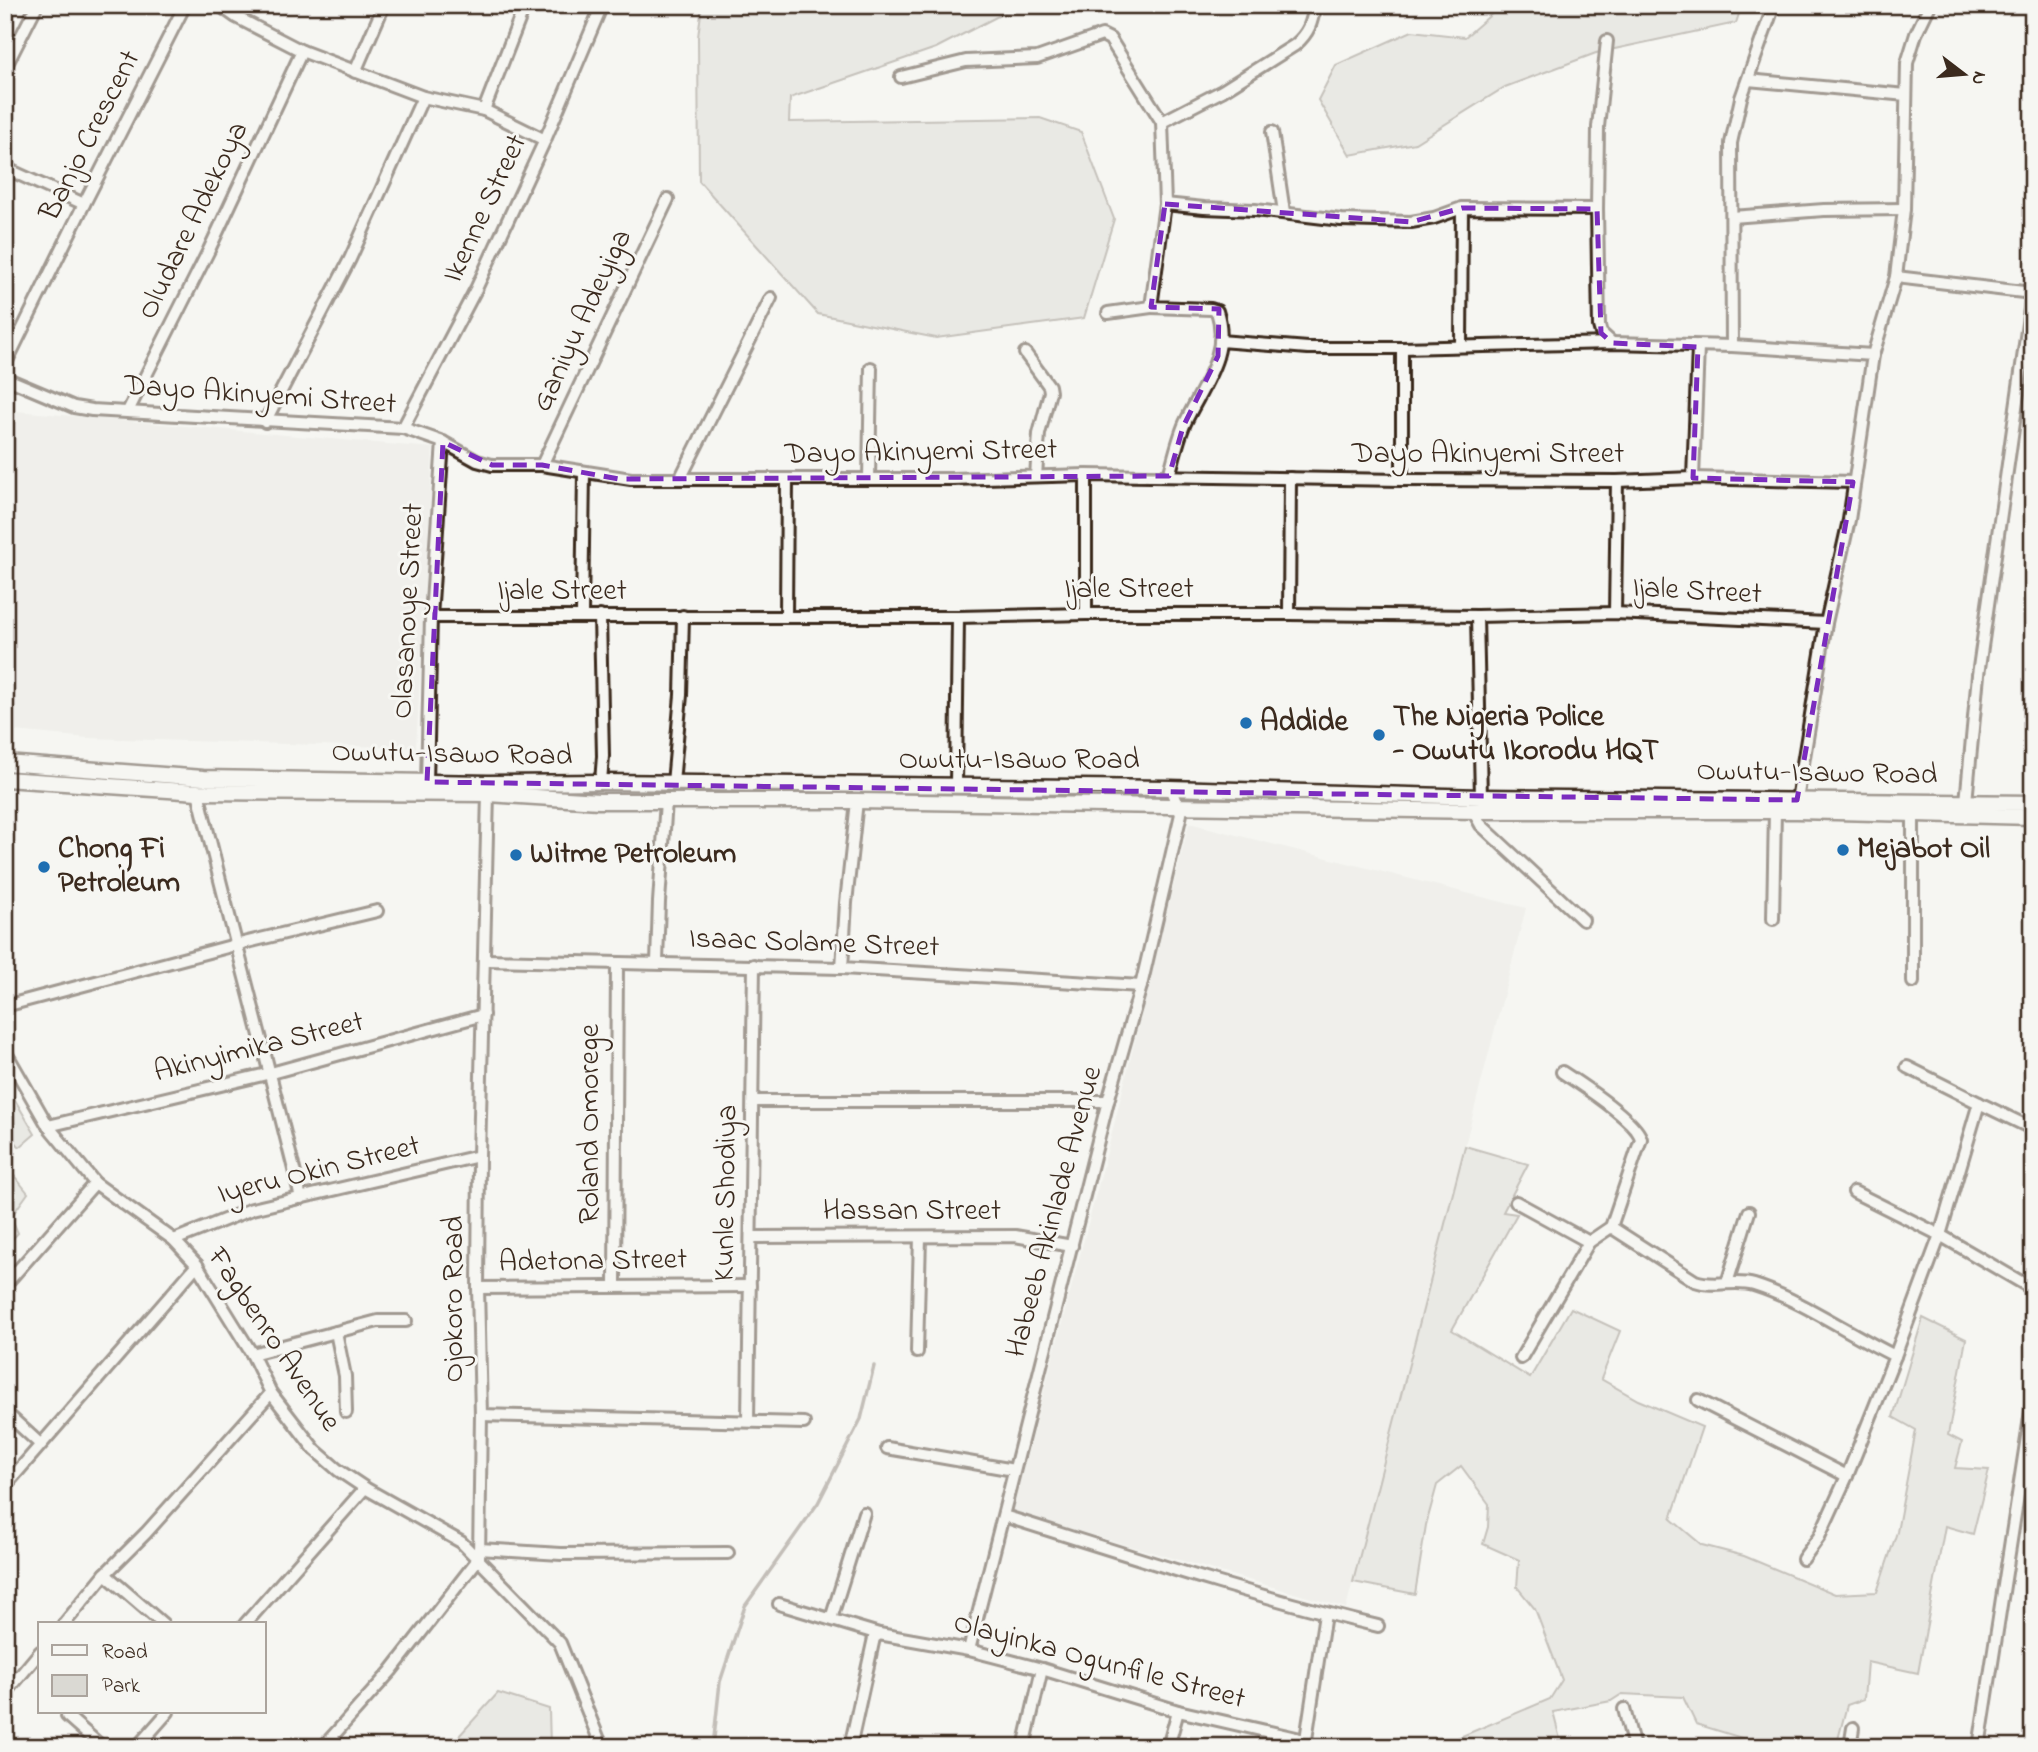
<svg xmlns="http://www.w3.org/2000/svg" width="2038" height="1752" font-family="'Indie Flower',sans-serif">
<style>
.built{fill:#e8e7e2}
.green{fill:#dad9d3;stroke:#8a8278;stroke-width:2}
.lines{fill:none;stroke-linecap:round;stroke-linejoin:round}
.stream{stroke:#857a71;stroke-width:3.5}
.minor-casing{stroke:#3b2a1e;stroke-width:16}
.tertiary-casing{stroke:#3b2a1e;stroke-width:19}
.minor{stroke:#f6f6f2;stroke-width:10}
.tertiary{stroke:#f6f6f2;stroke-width:14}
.marked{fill:none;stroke:#7b2cbf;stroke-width:5;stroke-dasharray:14 9;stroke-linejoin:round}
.poi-dot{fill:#1f6fb2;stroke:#f6f6f2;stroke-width:2.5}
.labels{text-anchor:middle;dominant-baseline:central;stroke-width:6;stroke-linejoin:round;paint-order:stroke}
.street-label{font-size:30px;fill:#3b2a1e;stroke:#f6f6f2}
.poi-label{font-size:30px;font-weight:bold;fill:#3b2a1e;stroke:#f6f6f2;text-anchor:start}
</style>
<rect width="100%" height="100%" fill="#f6f6f2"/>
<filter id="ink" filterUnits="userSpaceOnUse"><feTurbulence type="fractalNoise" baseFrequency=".0143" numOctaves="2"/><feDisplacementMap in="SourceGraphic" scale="14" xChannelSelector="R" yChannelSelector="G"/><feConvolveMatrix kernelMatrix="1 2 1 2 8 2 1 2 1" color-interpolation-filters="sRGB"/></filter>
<g filter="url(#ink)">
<g class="built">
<path d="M5 410 433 448 416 748 88 738 5 730Z"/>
<path d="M1189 823 1526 908 1346 1608 1012 1512 1109 1145Z"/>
</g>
<g class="green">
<path d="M702 5H822L825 7 830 5H1041L1004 13 936 48 790 98 789 122 1040 118 1081 132 1114 219 1084 318 936 338 818 314 699 181 698 37Z"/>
<path d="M1502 5H1742L1736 23 1596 53 1505 87 1415 143 1350 155 1318 100 1336 65 1412 31 1465 37Z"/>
<path d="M5 1083 35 1134 20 1147C2 1131 5 1106 5 1083Z"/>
<path d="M1465 1146 1528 1164 1503 1212 1517 1214 1452 1330 1530 1378 1571 1308 1620 1331 1601 1379 1638 1400 1702 1427 1671 1519 1702 1545 1744 1556 1835 1594 1877 1592 1897 1532 1916 1430 1893 1417 1923 1318 1966 1339 1948 1435 1962 1442 1955 1468 1989 1470 1973 1534 1945 1526 1918 1673 1867 1662 1864 1699 1847 1705 1836 1747H1771L1696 1724 1683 1697 1622 1694 1611 1701 1553 1712 1562 1747H1461L1455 1739 1550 1699 1562 1680 1535 1609 1517 1587 1519 1560 1483 1544 1488 1527 1489 1504 1461 1466 1437 1485 1426 1525 1415 1594 1353 1582Z"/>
<path d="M8 1168 28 1193 11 1217 18 1233 5 1247V1177Z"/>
<path d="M498 1693 549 1709 550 1747H449Z"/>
</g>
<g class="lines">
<path class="stream" d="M713 1747 720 1682 745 1606 818 1503 861 1419 874 1366"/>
<defs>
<g id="minor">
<path d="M219 5 236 17 302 51 423 97 484 110 545 140"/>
<path d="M1607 41 1598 127 1597 209 1599 326 1601 333 1612 343"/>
<path d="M5 68 37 5"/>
<path d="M355 72 384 5"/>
<path d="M901 77 966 61 1037 58 1102 35 1110 39 1162 122"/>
<path d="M1748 80 1906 95"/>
<path d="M484 110 525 5"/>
<path d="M1272 132 1284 212"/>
<path d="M5 168 84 204"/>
<path d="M1165 204 1204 208 1255 210 1341 220 1411 222 1434 218 1462 208 1597 209"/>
<path d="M1732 217 1824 210 1904 209"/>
<path d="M1896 277 2032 293"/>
<path d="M1108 313 1151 307"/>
<path d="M1220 341 1308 348H1402L1612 343 1732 346 1873 355"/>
<path d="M1461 345 1462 208"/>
<path d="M1732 346 1731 143 1741 98 1774 5"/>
<path d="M1402 348V480"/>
<path d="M1025 353 1049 386 1050 392 1039 434 1036 476"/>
<path d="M5 365 84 204 185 5"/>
<path d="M5 378 74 407 92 410 403 428 443 442 477 461 492 465H542L631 479H952L1086 475 1402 480 1617 481 1693 478 1853 482"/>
<path d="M128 411 209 250 302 51"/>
<path d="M265 422 350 259 423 97"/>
<path d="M403 428 476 289 545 140 602 5"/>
<path d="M542 465 668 199"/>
<path d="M1086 475V614"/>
<path d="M1169 476C1174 458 1178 439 1185 423 1202 387 1231 353 1217 311L1211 309 1151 307 1165 204 1162 122 1222 91 1295 45C1309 33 1312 23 1315 5"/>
<path d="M1693 478 1698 347"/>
<path d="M680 479 771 298"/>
<path d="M869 479 871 368"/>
<path d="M1615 613 1617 481"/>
<path d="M1289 614 1290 478"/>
<path d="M582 616 584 472"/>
<path d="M600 616 603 756 601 782"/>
<path d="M1477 616 1481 797"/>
<path d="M431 617H958L1086 614H1289L1477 616 1615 613 1826 623"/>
<path d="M786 617 787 479"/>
<path d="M427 782 431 617 443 442"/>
<path d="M673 783 681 695 683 616"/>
<path d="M956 785 958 617"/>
<path d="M198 792C231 928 268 1062 301 1198"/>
<path d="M1797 800 1826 623 1849 520 1873 355 1896 277 1904 209 1907 63 1916 34 1930 5"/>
<path d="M1966 802 1978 675 2033 288"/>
<path d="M1478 811 1476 816 1481 825 1583 920"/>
<path d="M1913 815V982"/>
<path d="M1773 919 1775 811"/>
<path d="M485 960 842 968 1141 986"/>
<path d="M657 962 659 902 666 801"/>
<path d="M842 968 846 903 857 801"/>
<path d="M5 1006 235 945 377 911"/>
<path d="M5 1051 48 1126 95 1183 174 1240 197 1265 252 1354 271 1393 315 1450 338 1470 365 1488 461 1542 560 1643 602 1747"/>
<path d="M1907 1067 1979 1103"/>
<path d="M753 1101H1108"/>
<path d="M48 1126 271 1073 483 1015"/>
<path d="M1854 1192 1940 1235 2033 1289"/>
<path d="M1516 1202 1589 1242"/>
<path d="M1611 1227 1695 1281C1714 1288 1735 1279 1754 1285 1802 1300 1849 1334 1895 1356"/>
<path d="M751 1237 1015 1236 1072 1246"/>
<path d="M174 1240 252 1209 479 1156"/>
<path d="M1727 1283 1749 1212"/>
<path d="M5 1285 95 1183"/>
<path d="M615 1285 617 964"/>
<path d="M478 1288 750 1286"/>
<path d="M336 1332 345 1376 346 1412"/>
<path d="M917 1352 920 1237"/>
<path d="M252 1354 378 1321H406"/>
<path d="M1521 1358 1589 1242 1611 1227 1641 1139C1637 1121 1579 1083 1562 1072"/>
<path d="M1698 1400 1847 1476"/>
<path d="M5 1412 40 1444"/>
<path d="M481 1415 804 1423"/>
<path d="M748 1421 754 965"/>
<path d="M887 1448 1014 1470"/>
<path d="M5 1486 197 1265"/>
<path d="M1004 1516C1128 1555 1252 1596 1378 1626"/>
<path d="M479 1549 561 1554 728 1553"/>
<path d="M1803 1559 1819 1537 1847 1476 1895 1356 1940 1235 1979 1103 2033 1129"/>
<path d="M105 1574 163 1624"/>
<path d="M779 1604 879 1634 969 1650 1042 1669 1178 1711 1305 1740"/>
<path d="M831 1619 864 1513"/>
<path d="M64 1624 105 1574 146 1533 271 1393"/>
<path d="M245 1624 365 1488"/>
<path d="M969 1650 1108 1101 1141 986 1181 814 1170 788"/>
<path d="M5 1694 40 1652"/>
<path d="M1624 1709 1634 1747"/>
<path d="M67 1716 102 1747"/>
<path d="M1305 1746 1325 1614"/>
<path d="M137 1747 168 1712"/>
<path d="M323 1747 391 1671 479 1558 481 1415 478 1288 479 1156 488 794"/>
<path d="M850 1747 874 1638 879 1634"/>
<path d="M1024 1747 1042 1669"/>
<path d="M1168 1747 1178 1711"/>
<path d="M1850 1747 1853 1728"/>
<path d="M1979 1747 2033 1398"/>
</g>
<g id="tertiary">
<path d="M5 763 203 778 488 783 601 782 1170 788 1481 797 2033 803"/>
<path d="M5 779 198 792 488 794 599 801H857L1478 811H1797L2033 817"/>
</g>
</defs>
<use href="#minor" class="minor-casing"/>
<use href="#tertiary" class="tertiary-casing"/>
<use href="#minor" class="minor"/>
<use href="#tertiary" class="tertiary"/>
</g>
</g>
<path d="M0 0H2038V1752H0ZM1165 204 1411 222 1462 208 1597 209 1601 333 1612 343 1698 347 1693 478 1853 482 1797 800 427 782 443 442 492 465H542L619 479 1169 476 1183 427 1218 356 1219 309 1151 307Z" fill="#f6f6f2" fill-opacity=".55" fill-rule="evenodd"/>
<path class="marked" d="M1165 204 1411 222 1462 208 1597 209 1601 333 1612 343 1698 347 1693 478 1853 482 1797 800 427 782 443 442 492 465H542L619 479 1169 476 1183 427 1218 356 1219 309 1151 307Z"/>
<g class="poi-dot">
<circle cx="1246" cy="723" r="7"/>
<circle cx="1379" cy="735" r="7"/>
<circle cx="1843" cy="850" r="7"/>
<circle cx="516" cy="855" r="7"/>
<circle cx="44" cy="867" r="7"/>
</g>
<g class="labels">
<g class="street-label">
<text transform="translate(91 136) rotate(-63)">Banjo Crescent</text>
<text transform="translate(486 209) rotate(-65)">Ikenne Street</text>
<text transform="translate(194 221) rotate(-64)">Oludare Adekoya</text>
<text transform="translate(583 321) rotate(-65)">Ganiyu Adeyiga</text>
<text transform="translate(260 396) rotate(4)">Dayo Akinyemi Street</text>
<text transform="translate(921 453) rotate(-1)">Dayo Akinyemi Street</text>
<text x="1488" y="455">Dayo Akinyemi Street</text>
<text x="1129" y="590">Ijale Street</text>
<text x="562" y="592">Ijale Street</text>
<text transform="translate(1697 592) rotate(3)">Ijale Street</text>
<text transform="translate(409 611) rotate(-87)">Olasanoye Street</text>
<text transform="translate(452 755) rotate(1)">Owutu-Isawo Road</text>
<text x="1019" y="761">Owutu-Isawo Road</text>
<text transform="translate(1817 774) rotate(1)">Owutu-Isawo Road</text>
<text transform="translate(814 944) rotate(2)">Isaac Solame Street</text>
<text transform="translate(259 1048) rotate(-14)">Akinyimika Street</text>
<text transform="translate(591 1124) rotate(-90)">Roland Omorege</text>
<text transform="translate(319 1171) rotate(-14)">Iyeru Okin Street</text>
<text transform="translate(727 1193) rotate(-89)">Kunle Shodiya</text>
<text x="912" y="1212">Hassan Street</text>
<text transform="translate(1055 1212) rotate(-75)">Habeeb Akinlade Avenue</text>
<text transform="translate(593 1262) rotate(-1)">Adetona Street</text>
<text transform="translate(455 1299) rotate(-90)">Ojokoro Road</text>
<text transform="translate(273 1340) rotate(56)">Fagbenro Avenue</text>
<text transform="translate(1099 1662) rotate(15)">Olayinka Ogunfile Street</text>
</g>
<g class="poi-label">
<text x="1393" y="718">The Nigeria Police<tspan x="1393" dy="34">- Owutu Ikorodu HQT</tspan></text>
<text x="1260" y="723">Addide</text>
<text x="58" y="850">Chong Fi<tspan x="58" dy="34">Petroleum</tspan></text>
<text x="1857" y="850">Mejabot Oil</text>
<text x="530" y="855">Witme Petroleum</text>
</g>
</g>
<rect width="2038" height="1752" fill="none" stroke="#f6f6f2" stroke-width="28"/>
<rect x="14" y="14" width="2010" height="1724" fill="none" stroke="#3b2a1e" stroke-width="2.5" filter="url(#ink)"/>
<rect x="38" y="1622" width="228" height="91" fill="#f6f6f2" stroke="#aba49d" stroke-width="2"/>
<rect x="52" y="1645" width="35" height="10" fill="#f6f6f2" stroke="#aba49d" stroke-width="2"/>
<text x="102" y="1658" font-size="21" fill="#3b2a1e">Road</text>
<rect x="52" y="1675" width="35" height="21" fill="#dad9d3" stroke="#aba49d" stroke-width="2"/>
<text x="102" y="1692" font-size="21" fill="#3b2a1e">Park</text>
<g transform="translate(1964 74) rotate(106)" stroke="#f6f6f2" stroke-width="5" paint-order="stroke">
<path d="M0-5L12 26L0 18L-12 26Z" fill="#3b2a1e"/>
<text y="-10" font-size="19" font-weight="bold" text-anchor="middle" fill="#3b2a1e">N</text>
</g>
</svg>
